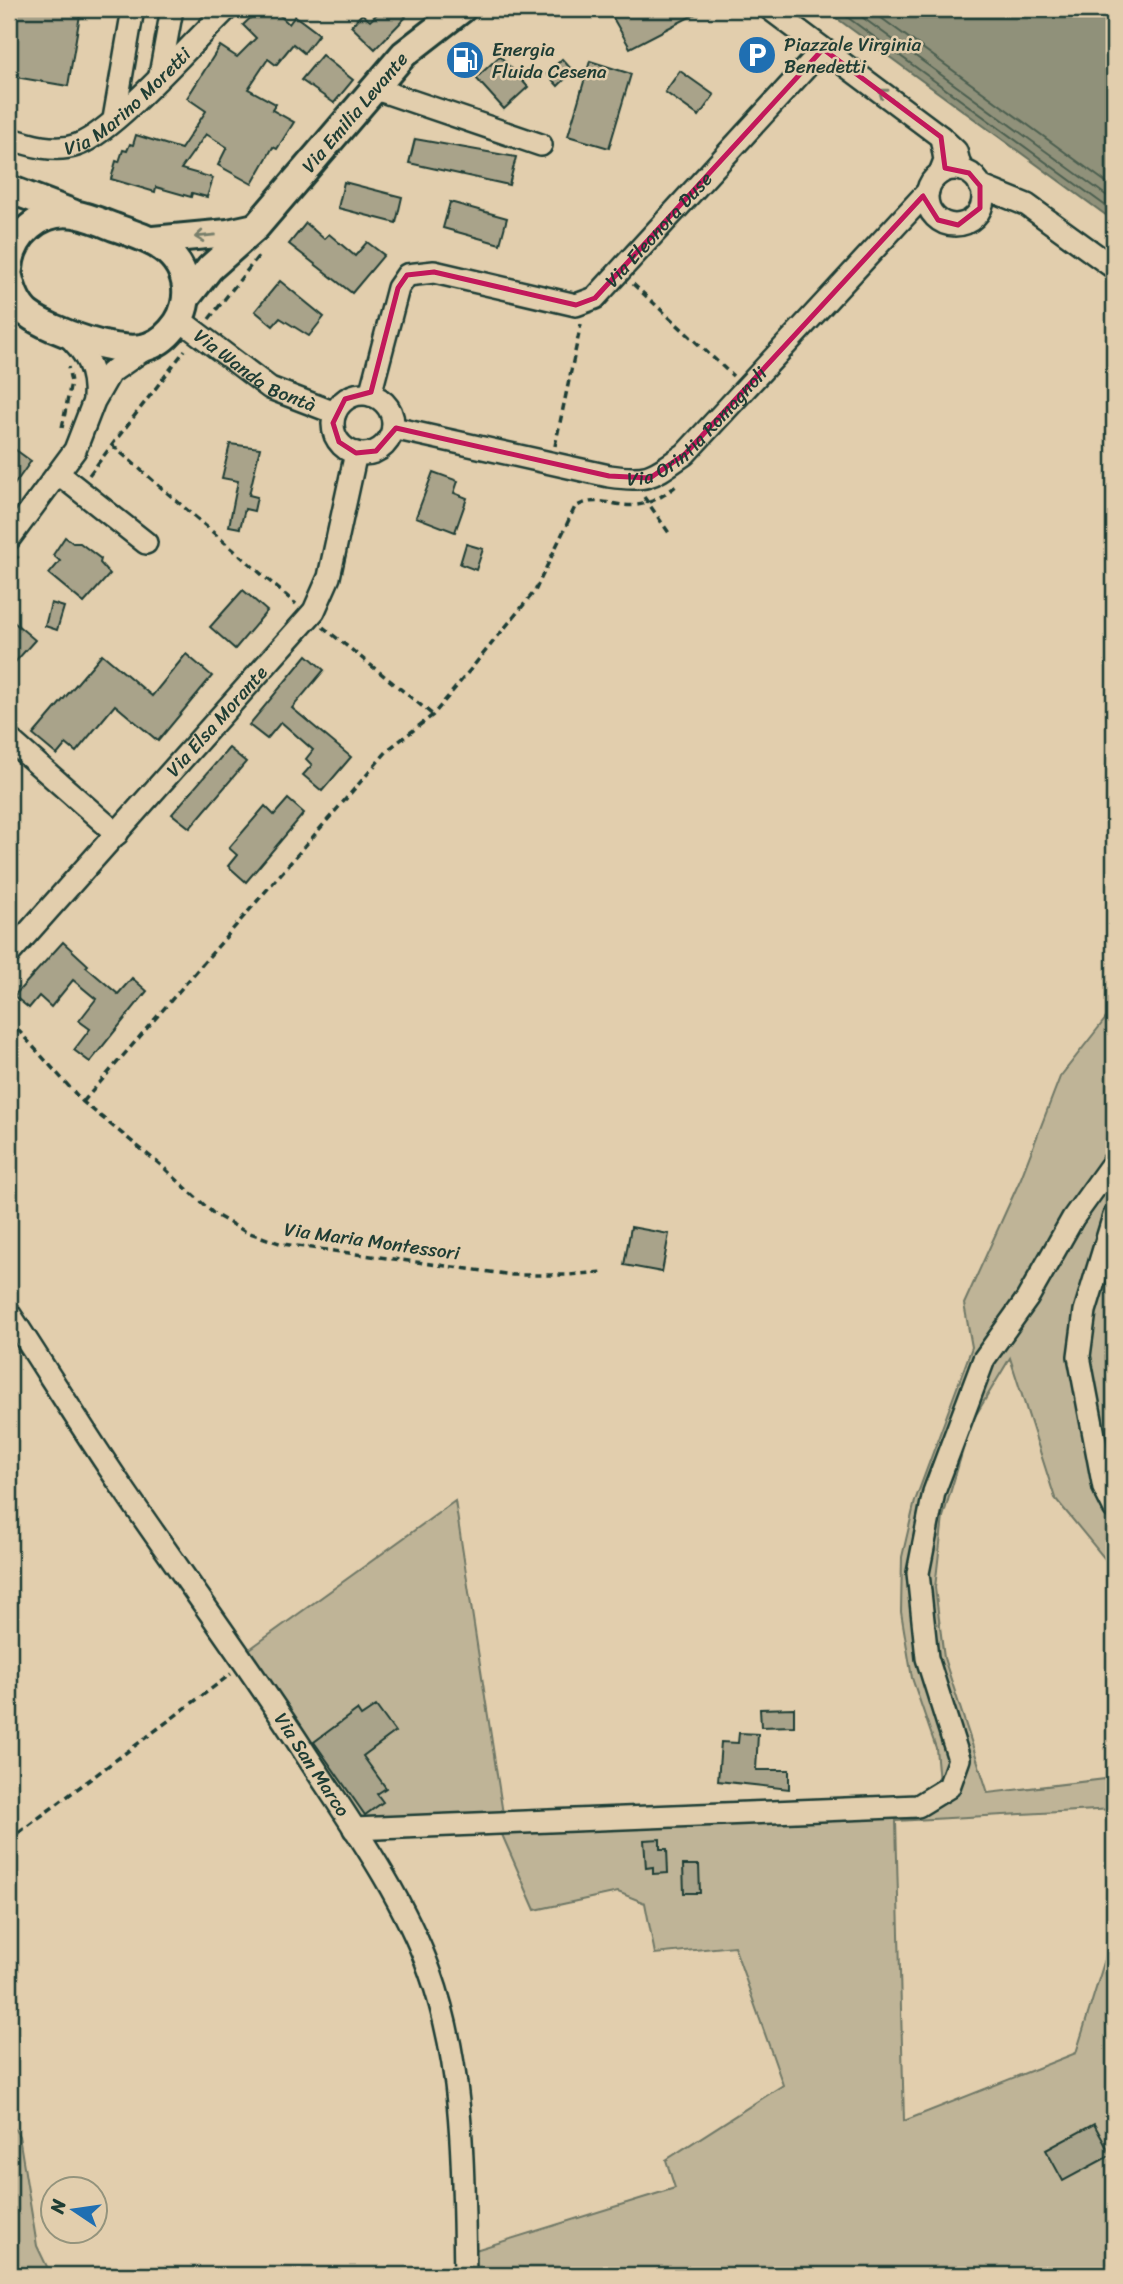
<svg xmlns="http://www.w3.org/2000/svg" width="1123" height="2284" font-family="Sriracha,sans-serif">
<style>
.green{fill:#bfb497;stroke:#6f7866;stroke-width:2}
.water{fill:#90917a;stroke:#636f5e;stroke-width:2}
.lines{fill:none;stroke-linecap:round;stroke-linejoin:round}
.shore{stroke:#4c5f50;stroke-width:2}
.building{fill:#a9a38a;stroke:#1f3d34;stroke-width:2}
.minor-casing{stroke:#1f3d34;stroke-width:26}
.major-casing{stroke:#1f3d34;stroke-width:32}
.path{stroke:#1f3d34;stroke-width:3.5;stroke-dasharray:7 5;stroke-linecap:butt}
.minor{stroke:#e2cead;stroke-width:21}
.major{stroke:#e2cead;stroke-width:26}
.oneway{stroke:#777e6a}
.marked{fill:none;stroke:#c2185b;stroke-width:5;stroke-linejoin:round}
.labels{text-anchor:middle;dominant-baseline:central;stroke-width:5;stroke-linejoin:round;paint-order:stroke}
.poi-label{font-size:19px;fill:#1f3d34;stroke:#e2cead;text-anchor:start}
.street-label{font-size:19px;fill:#1f3d34;stroke:#e2cead}
</style>
<rect width="100%" height="100%" fill="#e2cead"/>
<filter id="ink" filterUnits="userSpaceOnUse"><feTurbulence type="fractalNoise" baseFrequency=".0143" numOctaves="2"/><feDisplacementMap in="SourceGraphic" scale="14" xChannelSelector="R" yChannelSelector="G"/><feConvolveMatrix kernelMatrix="1 2 1 2 8 2 1 2 1" color-interpolation-filters="sRGB"/></filter>
<g filter="url(#ink)">
<g class="green">
<path d="M1114 1008V1570L1055 1498 1010 1358 971 1423 943 1517 935 1588 944 1658 988 1793 1114 1778V1809L896 1821 904 2121 1076 2053 1114 1930V2275H472V2251L675 2188 666 2160 783 2085 734 1946 655 1954 645 1903 618 1892 535 1910 500 1830 502 1814 359 1817 247 1651 455 1501 503 1814 906 1800 939 1782 936 1748 912 1678 901 1612 902 1557 915 1501 972 1347 964 1304 1021 1178 1060 1077Z"/>
<path d="M9 2120 19 2136 37 2246 51 2275H9Z"/>
</g>
<path class="water" d="M824 9H1114V221Z"/>
<g class="lines">
<g class="shore">
<path d="M836 9 1114 212"/>
<path d="M851 9 1114 201"/>
<path d="M869 9 1114 188"/>
</g>
</g>
<g class="building">
<path d="M9 9H81L68 86 9 76Z"/>
<path d="M260 9H273L289 24 295 16 319 34 304 53 293 44 276 65 268 59 248 89 276 104 272 110 294 122 277 149 273 147 252 184 218 165 227 147 206 134 181 169 213 178 207 197 192 193 191 197 156 187 155 192 111 179 116 161 119 162 123 150 127 151 130 144 133 145 136 135 181 149 206 111 187 98 220 46 237 57 256 38 243 25Z"/>
<path d="M382 9H398L406 17 375 49 351 26 362 14 370 21Z"/>
<path d="M608 9H705L630 48Z"/>
<path d="M322 55 353 80 334 103 301 80Z"/>
<path d="M500 56 528 87 504 109 476 78Z"/>
<path d="M562 59 573 71 558 86 547 74Z"/>
<path d="M590 61 631 74 609 148 568 136Z"/>
<path d="M680 71 714 95 699 116 665 92Z"/>
<path d="M415 139 516 157 509 185 409 163Z"/>
<path d="M344 182 402 197 396 223 338 208Z"/>
<path d="M450 202 507 218 500 244 443 228Z"/>
<path d="M306 223 324 239 329 234 355 256 367 242 384 255 352 293 289 244Z"/>
<path d="M280 281 324 317 309 336 280 318 273 326 255 311Z"/>
<path d="M230 444 260 448 249 495 257 497 254 511 245 509 240 528 229 526 238 481 222 478Z"/>
<path d="M9 445 31 461 9 492Z"/>
<path d="M433 472 458 481 454 493 467 498 455 532 416 517Z"/>
<path d="M65 537 73 543H80L101 559 100 563 110 574 84 603 49 574 60 561 53 555Z"/>
<path d="M466 544 483 549 476 570 460 564Z"/>
<path d="M243 590 267 611 235 649 210 627Z"/>
<path d="M51 603 64 607 57 630 45 626Z"/>
<path d="M9 618 35 640 9 669Z"/>
<path d="M102 654 152 696 186 654 212 676 158 741 115 705 76 752 66 744 57 755 33 735Z"/>
<path d="M307 655 324 670 292 708 351 757 322 791 303 775 312 765 306 759 313 750 281 722 267 739 249 725Z"/>
<path d="M229 748 246 762 190 828 172 814Z"/>
<path d="M288 799 304 813 246 882 228 866 237 855 229 848 265 806 274 815Z"/>
<path d="M63 942 88 965 86 967 118 994 132 978 147 991 90 1062 74 1050 90 1029 79 1021 96 999 73 980 51 1007 39 996 29 1008 14 996Z"/>
<path d="M631 1227 669 1234 662 1272 624 1265Z"/>
<path d="M376 1706 395 1732 363 1756 386 1788 377 1794 383 1802 365 1815 314 1742 357 1710 361 1716Z"/>
<path d="M794 1708V1726L761 1727 760 1709Z"/>
<path d="M739 1733 758 1734 756 1770H789V1789L718 1781 721 1742 738 1743Z"/>
<path d="M660 1839V1849H667L668 1873 653 1874V1867L646 1868 644 1840Z"/>
<path d="M683 1865H699L700 1893H684Z"/>
<path d="M1094 2124 1111 2155 1063 2181 1046 2150Z"/>
</g>
<g class="lines">
<defs>
<g id="minor">
<path d="M770 9 941 137"/>
<path d="M160 75 172 9"/>
<path d="M373 88 541 145"/>
<path d="M114 119 133 9"/>
<path id="s1" d="M9 138C29 145 55 153 77 145 114 132 195 40 227 9"/>
<circle cx="955" cy="197" r="28"/>
<path d="M940 173 945 160 941 137 956 151 961 170"/>
<path d="M980 186 1027 205 1114 268"/>
<path id="s2" d="M180 320 270 388 335 413"/>
<path d="M65 333C86 352 96 370 94 399"/>
<circle cx="363" cy="424" r="30"/>
<path id="s3" d="M370 395 398 288 407 275 434 272 576 305 595 298 823 49"/>
<path id="s4" d="M393 428 609 476C650 482 653 476 685 454L928 191"/>
<path d="M59 474 146 543"/>
<path d="M9 539 75 450 94 401 110 373 149 346"/>
<path d="M9 739 117 834"/>
<path id="s5" d="M9 954 314 611 329 577 356 453"/>
<path d="M1114 1216 1085 1311 1079 1356 1104 1488 1114 1508"/>
<path id="s6" d="M9 1313C47 1371 83 1430 122 1487 183 1576 247 1663 305 1753 350 1822 402 1894 430 1972 465 2069 463 2174 465 2275"/>
<path d="M354 1829 918 1806 949 1787 959 1759 927 1658 918 1573 934 1492 984 1359 1027 1299 1073 1218 1114 1161"/>
</g>
<g id="major">
<path d="M9 189 72 213"/>
<path d="M153 240 228 233 255 227"/>
<path d="M9 269C11 236 40 209 74 214 87 216 101 222 114 227 146 238 182 248 186 288 187 299 184 313 177 323 170 333 161 342 149 346 123 357 50 331 28 314 17 305 12 290 9 277"/>
<path id="s7" d="M187 297 210 268 256 227 404 54 462 9"/>
</g>
</defs>
<use href="#minor" class="minor-casing"/>
<use href="#major" class="major-casing"/>
<g class="path">
<path d="M633 284 733 376"/>
<path d="M209 319 260 254"/>
<path d="M62 428 71 382 68 367"/>
<path d="M112 445 296 604"/>
<path d="M555 446 581 324"/>
<path d="M89 475 185 350"/>
<path d="M644 497 669 533"/>
<path d="M9 568 18 556"/>
<path d="M323 627 433 715"/>
<path d="M9 1020 83 1102 162 1166 214 1214 244 1231 282 1244 513 1275H569L604 1272"/>
<path d="M83 1102 389 749 433 715 535 591 575 507C610 488 627 527 677 485"/>
<path d="M9 1840 231 1674"/>
</g>
<use href="#minor" class="minor"/>
<use href="#major" class="major"/>
</g>
<defs><path id="oneway-shaft" d="M-6 0H5M1.5-3L5.5 0L1.5 3" fill="none" stroke-width="1.6" stroke-linecap="round" stroke-linejoin="round" transform="scale(1.75)"/></defs>
<g class="oneway">
<use href="#oneway-shaft" transform="translate(887 96) rotate(-143)"/>
<use href="#oneway-shaft" transform="translate(205 236) rotate(174)"/>
</g>
</g>
<path class="marked" d="M823 49 941 137 945 168 969 173 980 186V208L958 225 938 220 923 196 685 454 650 478 609 476 396 428 376 451 356 453 339 442 333 423 345 399 371 392 398 288 407 275 434 272 576 305 595 298Z"/>
<defs>
<symbol id="parking-disc" viewBox="-11 -11 22 22"><circle r="9.5" fill="#1f6fb2" stroke="#e2cead"/><path d="M-3.5-5.5H1a3.5 3.5 0 0 1 0 7H-1V5.5H-3.5ZM-1-3.4V-.6H.8a1.4 1.4 0 0 0 0-2.8Z" fill="#fff"/></symbol>
<symbol id="fuel-disc" viewBox="-11 -11 22 22"><circle r="9.5" fill="#1f6fb2" stroke="#e2cead"/><path d="M-5.5-6h7V0h2V4h1.3V-2.5L3-4.5l.8-.8L6-3V5H2.5V1h-1V6h-7ZM-4.2-4.7v3.2H.2V-4.7Z" fill="#fff"/></symbol>
</defs>
<g fill-rule="evenodd">
<use href="#parking-disc" x="735" y="33" width="44" height="44"/>
<use href="#fuel-disc" x="443" y="38" width="44" height="44"/>
</g>
<g class="labels">
<g class="poi-label">
<text x="784" y="44">Piazzale Virginia<tspan x="784" dy="22">Benedetti</tspan></text>
<text x="492" y="49">Energia<tspan x="492" dy="22">Fluida Cesena</tspan></text>
</g>
<g class="street-label">
<text stroke="none"><textPath href="#s1" startOffset="136">Via Marino Moretti</textPath></text>
<text stroke="none"><textPath href="#s7" startOffset="250">Via Emilia Levante</textPath></text>
<text stroke="none"><textPath href="#s3" startOffset="413">Via Eleonora Duse</textPath></text>
<text stroke="none"><textPath href="#s2" startOffset="91">Via Wanda Bontà</textPath></text>
<text stroke="none"><textPath href="#s4" startOffset="329">Via Orintia Romagnoli</textPath></text>
<text stroke="none"><textPath href="#s5" startOffset="312">Via Elsa Morante</textPath></text>
<text transform="translate(372 1241) rotate(8)">Via Maria Montessori</text>
<text stroke="none"><textPath href="#s6" startOffset="544">Via San Marco</textPath></text>
</g>
</g>
<rect width="1123" height="2284" fill="none" stroke="#e2cead" stroke-width="35"/>
<rect x="18" y="18" width="1088" height="2249" fill="none" stroke="#1f3d34" stroke-width="2.5" filter="url(#ink)"/>
<g transform="translate(74 2210) rotate(283)"><circle r="33" fill="#e2cead" stroke="#94947d" stroke-width="2"/>
<path d="M0-5L12 26L0 18L-12 26Z" fill="#1f6fb2"/>
<text y="-10" font-size="19" font-weight="bold" text-anchor="middle" fill="#1f3d34">N</text>
</g>
</svg>
